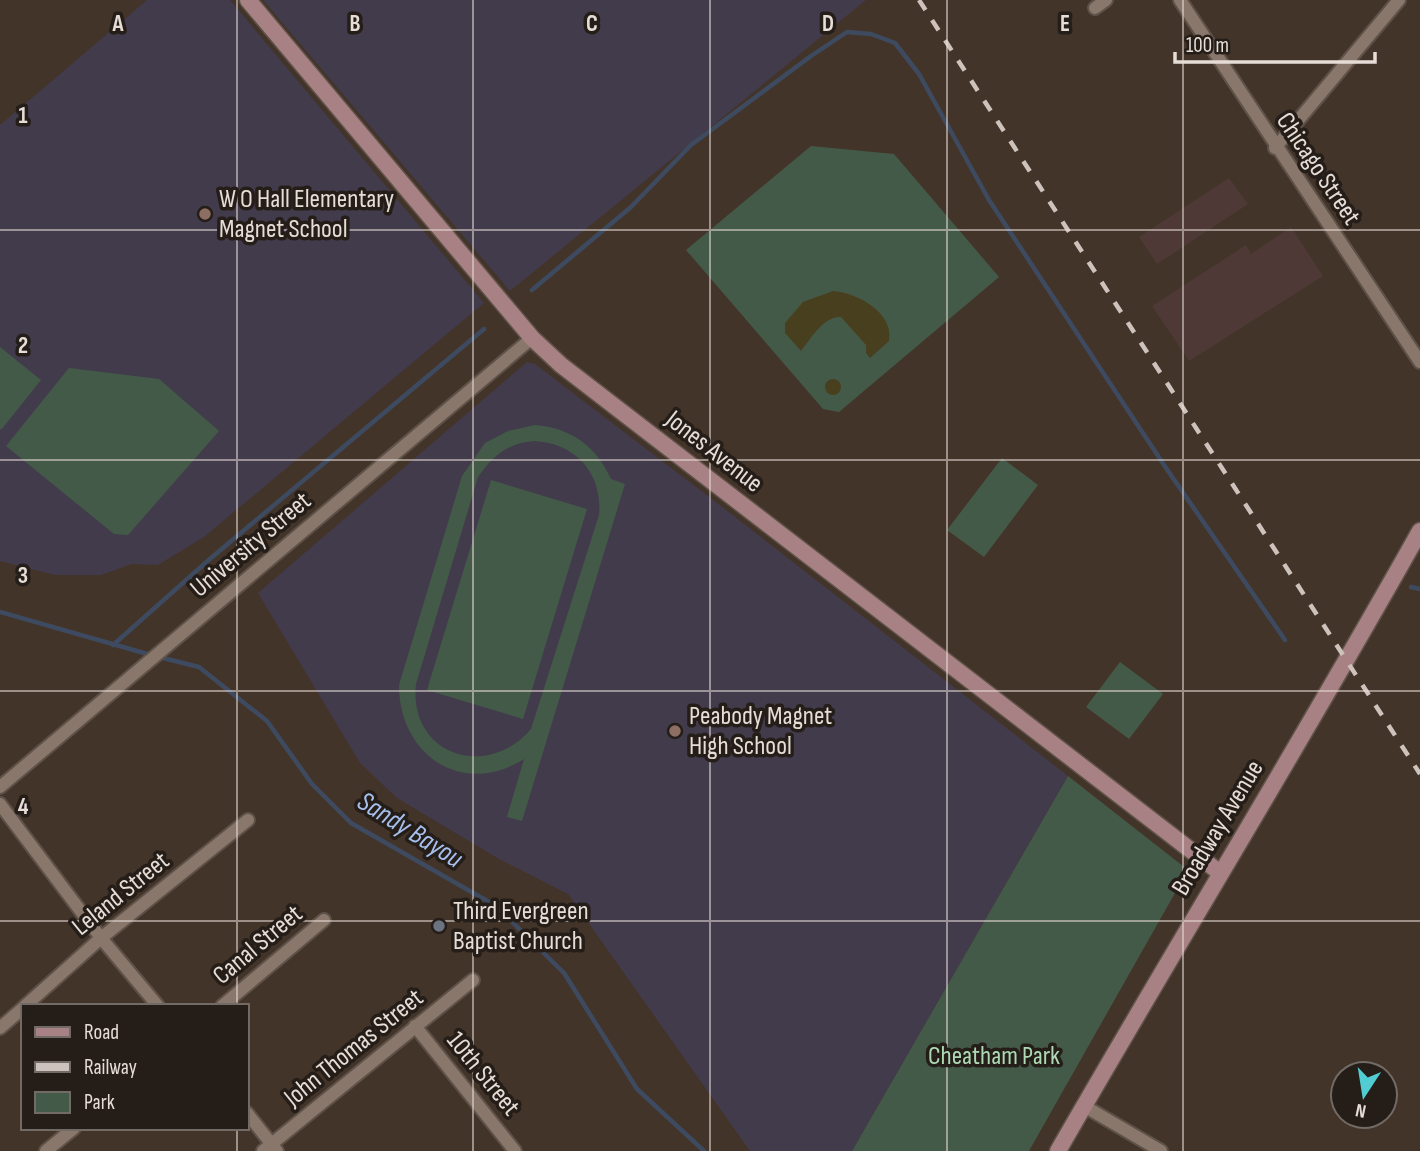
<svg xmlns="http://www.w3.org/2000/svg" width="1420" height="1151" font-family="'Sofia Sans Condensed',sans-serif">
<style>
.industrial{fill:#4e3936}
.education{fill:#423b4c}
.green{fill:#445a48;fill-rule:evenodd}
.sand{fill:#473f1e}
.lines{fill:none;stroke-linecap:round;stroke-linejoin:round}
.stream{stroke:#3e4a60;stroke-width:4.5}
.street-casing{stroke:#5e5148;stroke-width:16}
.secondary-casing{stroke:#5e5148;stroke-width:19}
.street{stroke:#89776b;stroke-width:12}
.secondary{stroke:#a78183;stroke-width:16}
.rail{stroke:#cec3bc;stroke-width:4.5;stroke-dasharray:12 12;stroke-linecap:butt}
.grid{fill:none;stroke:#e7ddd7;stroke-width:2;stroke-opacity:0.55}
.education-dot{fill:#8d6e63;stroke:#241d18;stroke-width:2.5}
.worship-dot{fill:#6b7280;stroke:#241d18;stroke-width:2.5}
.labels{text-anchor:middle;dominant-baseline:central;stroke-width:7;stroke-linejoin:round;paint-order:stroke}
.street-label{font-size:26px;fill:#e7ddd7;stroke:#241d18}
.poi-label{font-size:26px;fill:#e7ddd7;stroke:#241d18;text-anchor:start}
.park-label{font-size:26px;fill:#addab5;stroke:#241d18}
.water-label{font-size:28px;font-style:italic;fill:#a6bfec;stroke:#241d18}
.grid-label{font-size:23px;text-anchor:middle;font-weight:bold;fill:#e7ddd7;stroke:#241d18;stroke-width:7;stroke-linejoin:round;paint-order:stroke}
</style>
<rect width="100%" height="100%" fill="#433429"/>
<g class="industrial">
<path d="M1229 178 1248 204 1157 264 1139 237Z"/>
<path d="M1291 227 1323 276 1189 361 1152 306 1246 245 1251 254Z"/>
</g>
<g class="education">
<path d="M147 0H230L484 303 204 537 158 565 132 564 101 575H55L0 561V125Z"/>
<path d="M263 0H866L510 291Z"/>
<path d="M527 362 535 364 721 506 1068 776 852 1151H750L568 894 499 859 397 798 360 763 258 593Z"/>
</g>
<g class="green">
<path d="M811 146 894 154 999 277 839 412 823 409 686 250Z"/>
<path d="M0 347 41 380 1 430 0 428Z"/>
<path d="M69 368 159 379 219 431 128 535 114 534 6 446Z"/>
<path d="M535 425C571 428 596 446 611 479L625 484 522 821 507 817 524 759C462 798 399 755 399 685L462 476 485 443 508 431ZM534 441C575 443 603 473 599 515L531 729C487 781 408 755 416 684L478 477C492 457 507 443 534 441Z"/>
<path d="M1002 458 1038 485 984 557 947 530Z"/>
<path d="M491 480 587 509 523 719 427 690Z"/>
<path d="M1120 662 1163 694 1129 739 1086 707Z"/>
<path d="M1068 776 1188 870 1029 1151H852Z"/>
</g>
<g class="sand">
<path d="M833 291C857 293 894 312 889 341L870 358 866 353V345L841 317C823 316 810 340 801 351L785 333V323L803 302Z"/>
<circle cx="833" cy="387" r="8"/>
</g>
<g class="lines">
<g class="stream">
<path d="M532 290 631 207 691 145 811 56 847 32 871 34 895 43 919 74 989 200 1166 468 1285 640"/>
<path d="M1411 587 1420 589"/>
<path d="M0 612 151 655"/>
<path d="M113 645 211 558 484 329"/>
<path d="M159 657 199 667 267 721 312 784 351 823 496 906 564 973 637 1089 704 1151"/>
</g>
<defs>
<g id="street">
<path d="M1180 0 1420 362"/>
<path d="M1095 8 1106 0"/>
<path d="M1275 148 1399 0"/>
<path d="M0 787 532 338"/>
<path d="M0 804 101 938 158 1006"/>
<path d="M25 1006 101 938 248 820"/>
<path d="M222 1006 324 920"/>
<path d="M415 1026 515 1151"/>
<path d="M0 1028 23 1008"/>
<path d="M1084 1106 1161 1151"/>
<path d="M247 1113 277 1151"/>
<path d="M46 1151 74 1128"/>
<path d="M263 1151 473 980"/>
</g>
<g id="secondary">
<path d="M248 0 532 338 561 365 1219 872"/>
<path d="M1058 1151C1177 944 1303 740 1420 531"/>
</g>
</defs>
<use href="#street" class="street-casing"/>
<use href="#secondary" class="secondary-casing"/>
<use href="#street" class="street"/>
<use href="#secondary" class="secondary"/>
<path class="rail" d="M919 0 1420 774"/>
</g>
<path class="grid" d="M237 0V1006M473 0V1151M710 0V1151M947 0V1151M1183 0V1151M0 230H1420M0 460H1420M0 691H1420M0 921H1420M237 1128V1151"/>
<g class="education-dot">
<circle cx="205" cy="214" r="7"/>
<circle cx="675" cy="731" r="7"/>
</g>
<circle class="worship-dot" cx="439" cy="926" r="7"/>
<g class="labels">
<g class="street-label">
<text transform="translate(1318 169) rotate(56)">Chicago Street</text>
<text transform="translate(714 452) rotate(38)">Jones Avenue</text>
<text transform="translate(251 545) rotate(-40)">University Street</text>
<text transform="translate(1218 828) rotate(-59)">Broadway Avenue</text>
<text transform="translate(121 894) rotate(-39)">Leland Street</text>
<text transform="translate(258 945) rotate(-40)">Canal Street</text>
<text transform="translate(354 1048) rotate(-39)">John Thomas Street</text>
<text transform="translate(483 1074) rotate(51)">10th Street</text>
</g>
<g class="poi-label">
<text x="219" y="199">W O Hall Elementary<tspan x="219" dy="30">Magnet School</tspan></text>
<text x="689" y="716">Peabody Magnet<tspan x="689" dy="30">High School</tspan></text>
<text x="453" y="911">Third Evergreen<tspan x="453" dy="30">Baptist Church</tspan></text>
</g>
<g class="park-label">
<text x="994" y="1056">Cheatham Park</text>
</g>
<g class="water-label">
<text transform="translate(410 830) rotate(32)">Sandy Bayou</text>
</g>
</g>
<g class="grid-label">
<text x="118" y="31">A</text>
<text x="355" y="31">B</text>
<text x="592" y="31">C</text>
<text x="828" y="31">D</text>
<text x="1065" y="31">E</text>
<text x="23" y="123">1</text>
<text x="23" y="353">2</text>
<text x="23" y="583">3</text>
<text x="23" y="814">4</text>
</g>
<rect x="21" y="1004" width="228" height="126" fill="#241d18" stroke="#726a64" stroke-width="2"/>
<rect x="35" y="1027" width="35" height="10" fill="#a78183" stroke="#726a64" stroke-width="2"/>
<text x="84" y="1039" font-size="21" fill="#e7ddd7">Road</text>
<rect x="35" y="1062" width="35" height="10" fill="#cec3bc" stroke="#726a64" stroke-width="2"/>
<text x="84" y="1074" font-size="21" fill="#e7ddd7">Railway</text>
<rect x="35" y="1092" width="35" height="21" fill="#445a48" stroke="#726a64" stroke-width="2"/>
<text x="84" y="1109" font-size="21" fill="#e7ddd7">Park</text>
<g transform="translate(1364 1095) rotate(192)"><circle r="33" fill="#241d18" stroke="#726a64" stroke-width="2"/>
<path d="M0-5L12 26L0 18L-12 26Z" fill="#51ccd2"/>
<text y="-10" font-size="19" font-weight="bold" text-anchor="middle" fill="#e7ddd7">N</text>
</g>
<path d="M1175 52v10h200v-10" fill="none" stroke="#e7ddd7" stroke-width="3.5"/>
<text x="1186" y="52" font-size="21" fill="#e7ddd7" stroke="#241d18" stroke-width="5" paint-order="stroke">100 m</text>
</svg>
